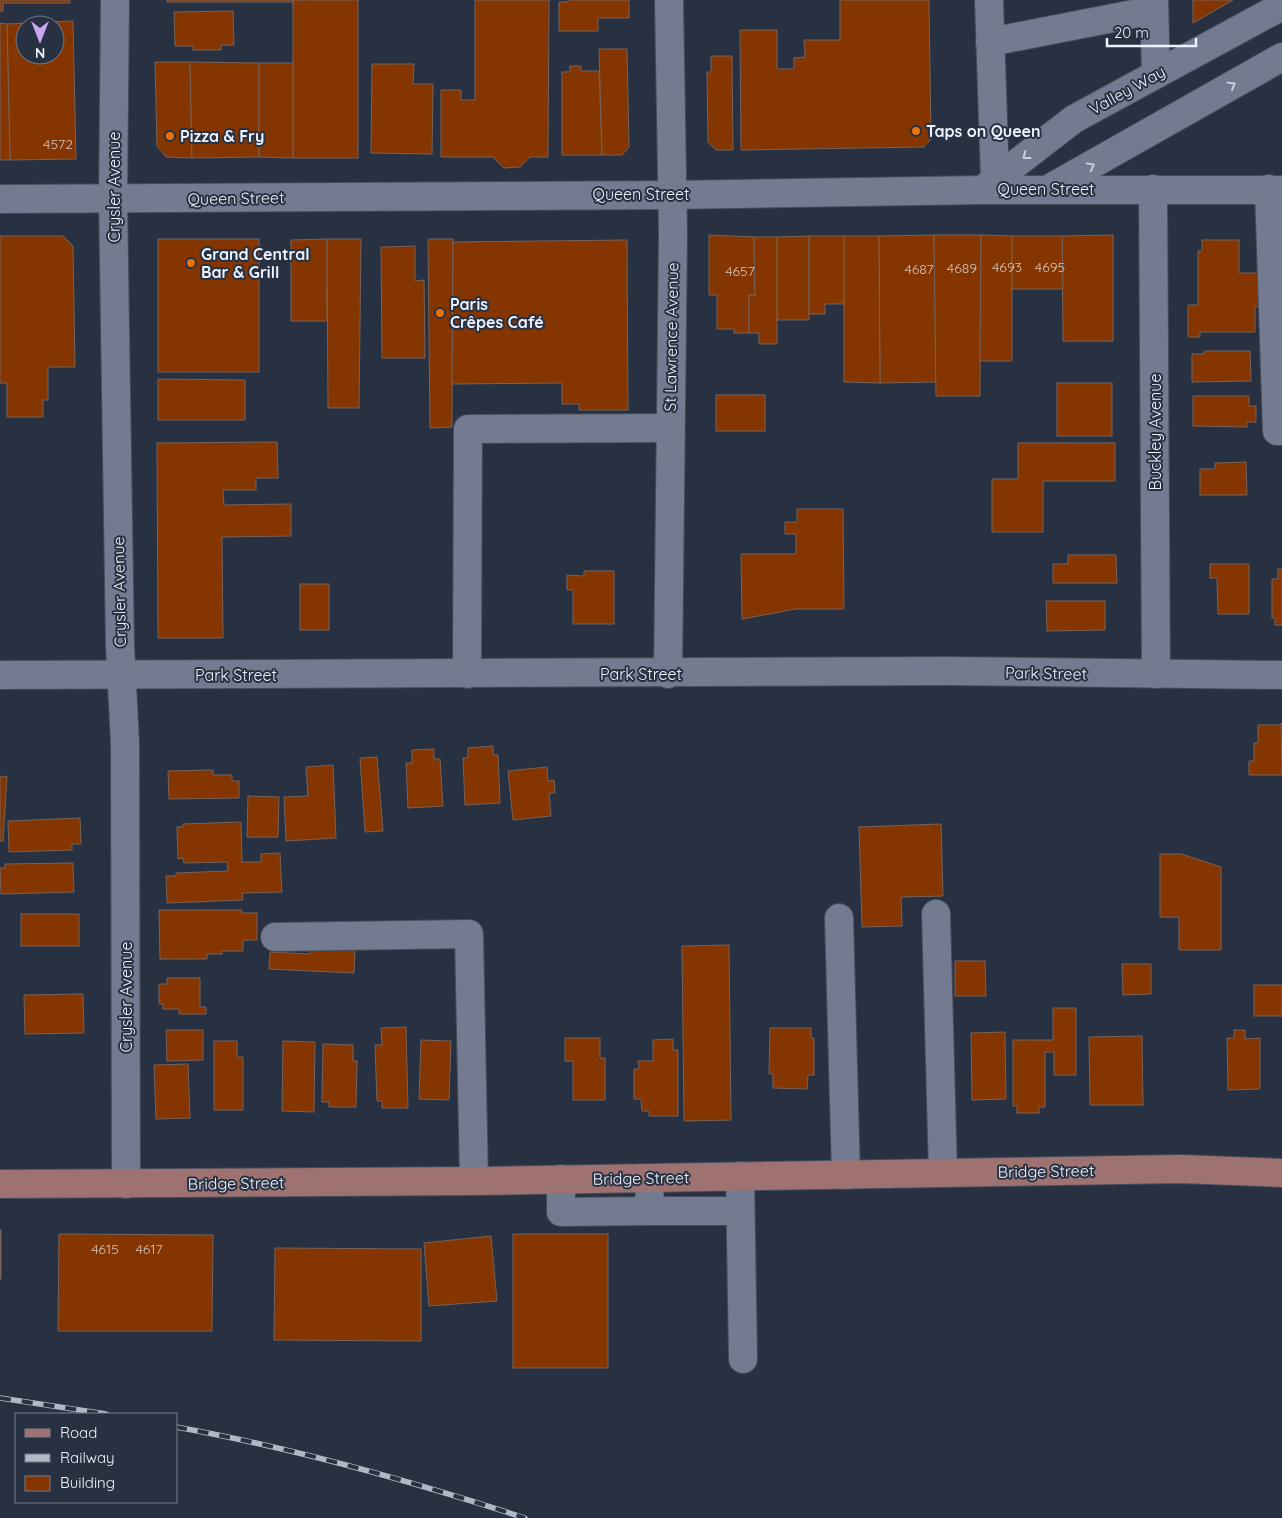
<svg xmlns="http://www.w3.org/2000/svg" width="1282" height="1518" font-family="Quicksand,sans-serif">
<style>
.building{fill:#843500;stroke:#796258;fill-rule:evenodd}
.lines{fill:none;stroke-linecap:round;stroke-linejoin:round}
.minor-casing{stroke:#464c5b;stroke-width:30}
.major-casing{stroke:#464c5b;stroke-width:30}
.minor{stroke:#727b90;stroke-width:28}
.major{stroke:#9d7270;stroke-width:28}
.rail-casing{stroke:#b1b8c4;stroke-width:5.5}
.rail{stroke:#283142;stroke-width:4;stroke-dasharray:11;stroke-linecap:butt}
.oneway{stroke:#c7cedc}
.food-dot{fill:#e8710a;stroke:#283142;stroke-width:2}
.labels{text-anchor:middle;dominant-baseline:central;stroke-width:4;stroke-linejoin:round;paint-order:stroke}
.number-label{font-size:14px;fill:#d2c3be}
.street-label{font-size:16px;fill:#ecf2fd;stroke:#283142}
.poi-label{font-size:16px;font-weight:bold;fill:#ecf2fd;stroke:#283142;text-anchor:start}
</style>
<rect width="100%" height="100%" fill="#283142"/>
<g class="building">
<path d="M0 0H70V3H3V11H0Z"/>
<rect x="167" y="0" width="126" height="2"/>
<rect x="293" y="0" width="65" height="158"/>
<path d="M475 0H549L548 157H530L520 167 504 168 493 157H441V90H461V100H475Z"/>
<path d="M568 0H629V18H598V31H559V2H568Z"/>
<path d="M840 0H929L931 139 924 147 741 150 740 30H777V69H794V58L805 57 804 40H840Z"/>
<path d="M1193 0H1233L1193 23Z"/>
<path d="M233 11 234 45H221V50H193V46H175L174 12Z"/>
<path d="M73 21 76 159 10 160 7 24ZM25 25H55V55H25Z"/>
<path d="M0 23 7 24 10 160H0Z"/>
<path d="M599 49H627L629 147 622 155H602Z"/>
<path d="M711 56H732L733 150H716L708 142 707 72H711Z"/>
<path d="M155 62H190L192 158 166 157 157 146Z"/>
<path d="M190 62 259 63V157L192 158Z"/>
<path d="M259 63H293V158L259 157Z"/>
<path d="M372 64H414L413 84H433L432 154 371 153Z"/>
<path d="M570 66H581V71H599L602 155H562V72H570Z"/>
<path d="M709 235 754 237 755 296 749 295V333H734V329H717V295H709Z"/>
<path d="M934 235 936 382 880 383 879 236Z"/>
<path d="M934 235H981L980 396H936Z"/>
<path d="M981 235 1012 236V361H980Z"/>
<path d="M1113 235V341H1063L1062 236Z"/>
<path d="M0 236H63L73 246 75 367H48V400H43V417H7V383H0Z"/>
<path d="M809 236V320H777V237Z"/>
<path d="M809 236H844V304H825V314H809Z"/>
<path d="M844 236H879L880 383 844 382Z"/>
<path d="M1012 236H1062L1063 289H1012Z"/>
<path d="M754 237H777V344H759V333H749V295L755 296Z"/>
<rect x="158" y="239" width="101" height="133"/>
<path d="M327 239V321H291V240Z"/>
<path d="M327 239H361L359 408H328Z"/>
<path d="M428 239H453L452 427 430 428Z"/>
<path d="M627 240 628 410H579V404H562V383L452 384 453 242Z"/>
<path d="M1202 240H1239V273H1260V307H1255V332H1200V337H1188V305H1198V251H1202Z"/>
<path d="M415 246V281L424 280 425 358H382L381 247Z"/>
<path d="M1204 351H1250L1251 381 1192 382V354H1204Z"/>
<path d="M158 379 245 380V420H158Z"/>
<rect x="1057" y="383" width="55" height="53"/>
<rect x="716" y="395" width="49" height="36"/>
<path d="M1193 396H1249V406H1256V422H1247V427L1193 426Z"/>
<path d="M277 442 278 478H256V490H223L224 505 291 504V536L222 537 223 638H158L157 443Z"/>
<path d="M1018 443H1115V481H1043V532H992V479H1018Z"/>
<path d="M1246 462 1247 495H1200V469H1215V463Z"/>
<path d="M797 509H843L844 609H796L742 619 741 554H796V534H785V522H797Z"/>
<path d="M1068 555H1116L1117 583H1053V564H1068Z"/>
<path d="M1210 564H1249V614H1218L1217 578H1210Z"/>
<path d="M1278 569H1282V625H1275V618H1272V579H1278Z"/>
<path d="M584 571H614V624H573V590H567V575L584 576Z"/>
<rect x="300" y="584" width="29" height="46"/>
<path d="M1046 601H1105V630L1047 631Z"/>
<path d="M1281 723 1282 775H1249V761H1254V743H1258V725H1281Z"/>
<path d="M493 746V755H498L500 803 465 805 463 758H468V748Z"/>
<path d="M434 749V759H440L443 806 408 808 406 763H412V750Z"/>
<path d="M377 757 383 831 365 832 360 758Z"/>
<path d="M333 765 336 838 286 841 284 797 308 796 306 767Z"/>
<path d="M547 767 548 781 554 780 555 793H549L551 816 513 820 508 771Z"/>
<path d="M213 770V775H232V781H239V798L169 799 168 771Z"/>
<path d="M7 776 3 841H0V777Z"/>
<path d="M248 796 279 797 278 837H247Z"/>
<path d="M80 818 81 844H72V850L9 852 8 821Z"/>
<path d="M241 822 242 862H261V854L280 853 282 892 242 893 243 900 167 903 166 876H176V873L228 871 227 862 184 863 183 858 178 859 177 827H183V824Z"/>
<path d="M941 824 943 896 901 897 902 926 862 927 859 827Z"/>
<path d="M1160 854H1181L1221 867V950H1179V917H1160Z"/>
<path d="M73 863 74 892 1 894 0 868H5V864Z"/>
<path d="M159 910H242V913H257V940H243V951H222V954H207V959H160Z"/>
<rect x="21" y="914" width="58" height="32"/>
<path d="M310 945 355 947 354 973 269 969 270 952 310 954Z"/>
<path d="M729 945 731 1120 684 1121 682 946Z"/>
<path d="M955 961H985L986 996H955Z"/>
<path d="M1122 964H1151V994L1123 995Z"/>
<path d="M167 978H200V1007H206V1014H179V1009H163V1004H159V984H167Z"/>
<rect x="1254" y="985" width="28" height="31"/>
<path d="M83 994 84 1033 25 1034 24 995Z"/>
<path d="M1053 1008H1076V1075H1054V1052H1045V1107H1039V1113H1017V1106H1013V1040H1053Z"/>
<path d="M406 1027 408 1108H382V1101H377L375 1045H382L381 1028Z"/>
<path d="M770 1028H811V1038H814V1075H808L807 1089 773 1088V1074H769Z"/>
<path d="M166 1030H203V1060L167 1061Z"/>
<path d="M1234 1030H1245V1039L1260 1038V1089L1228 1090 1227 1038H1234Z"/>
<path d="M1005 1032 1006 1099 972 1100 971 1033Z"/>
<path d="M1142 1036 1143 1105H1090L1089 1037Z"/>
<path d="M565 1038H600V1058H605V1100H573V1061H565Z"/>
<path d="M673 1039V1050H678V1116H649V1111H642L641 1099H634V1069H639L638 1061H653V1040Z"/>
<path d="M421 1040 451 1041 449 1100 419 1099Z"/>
<path d="M214 1041H237V1057H243V1110H214Z"/>
<path d="M283 1041 315 1042 314 1112 282 1111Z"/>
<path d="M323 1044 353 1045V1061H357L356 1107H329V1102H322Z"/>
<path d="M188 1064 190 1118 156 1119 154 1065Z"/>
<rect x="0" y="1230" width="1" height="49"/>
<path d="M59 1234 213 1235 212 1331H58Z"/>
<rect x="513" y="1234" width="95" height="134"/>
<path d="M491 1236 497 1301 429 1306 424 1243Z"/>
<path d="M275 1248 421 1249V1341L274 1340Z"/>
</g>
<g class="lines">
<defs>
<g id="minor">
<path d="M115 0 113 199 120 646 125 743 126 1184"/>
<path d="M989 0 995 180"/>
<path d="M1154 0 1156 74"/>
<path d="M990 42 1154 10"/>
<path d="M1052 187 1282 57"/>
<path d="M1153 189 1156 674"/>
<path d="M1269 189 1277 431H1282"/>
<path d="M982 190 1074 119 1282 6"/>
<path d="M0 199 671 195 982 190H1282"/>
<path d="M467 674 468 429 670 428"/>
<path d="M668 674 673 233 669 0"/>
<path d="M0 675 947 671 1282 675"/>
<path d="M936 914 943 1173"/>
<path d="M839 918 846 1175"/>
<path d="M275 937 469 934 474 1181"/>
<path d="M740 1176 743 1359"/>
<path d="M650 1178 649 1211H740"/>
<path d="M561 1179V1212L649 1211"/>
</g>
<path id="major" d="M0 1184 474 1181 1181 1169 1282 1173"/>
</defs>
<use href="#minor" class="minor-casing"/>
<use href="#major" class="major-casing"/>
<use href="#minor" class="minor"/>
<use href="#major" class="major"/>
<defs>
<g id="rail">
<path d="M0 1398 106 1414"/>
<path d="M176 1427C294 1448 411 1481 525 1518"/>
</g>
</defs>
<use href="#rail" class="rail-casing"/>
<use href="#rail" class="rail"/>
</g>
<defs><path id="oneway-chevron" d="M-2-3.5L2.5 0L-2 3.5" fill="none" stroke-width="1.6" stroke-linecap="round" stroke-linejoin="round" transform="scale(1.25)"/></defs>
<g class="oneway">
<use href="#oneway-chevron" transform="translate(1232 85) rotate(-30)"/>
<use href="#oneway-chevron" transform="translate(1026 156) rotate(142)"/>
<use href="#oneway-chevron" transform="translate(1091 166) rotate(-29)"/>
</g>
<g class="food-dot">
<circle cx="916" cy="131" r="5"/>
<circle cx="170" cy="136" r="5"/>
<circle cx="191" cy="263" r="5"/>
<circle cx="440" cy="313" r="5"/>
</g>
<g class="labels">
<g class="number-label">
<text x="58" y="144">4572</text>
<text x="1007" y="267">4693</text>
<text x="1050" y="267">4695</text>
<text x="962" y="268">4689</text>
<text x="919" y="269">4687</text>
<text x="740" y="271">4657</text>
<text x="105" y="1249">4615</text>
<text x="149" y="1249">4617</text>
</g>
<g class="street-label">
<text transform="translate(1127 90) rotate(-29)">Valley Way</text>
<text transform="translate(114 187) rotate(-90)">Crysler Avenue</text>
<text x="1046" y="189">Queen Street</text>
<text x="641" y="194">Queen Street</text>
<text transform="translate(236 198) rotate(-1)">Queen Street</text>
<text transform="translate(671 337) rotate(-89)">St Lawrence Avenue</text>
<text transform="translate(1155 432) rotate(-90)">Buckley Avenue</text>
<text transform="translate(119 592) rotate(-91)">Crysler Avenue</text>
<text transform="translate(1046 673) rotate(1)">Park Street</text>
<text x="641" y="674">Park Street</text>
<text x="236" y="675">Park Street</text>
<text transform="translate(126 997) rotate(-90)">Crysler Avenue</text>
<text transform="translate(1046 1171) rotate(-1)">Bridge Street</text>
<text transform="translate(641 1178) rotate(-1)">Bridge Street</text>
<text transform="translate(236 1183) rotate(-1)">Bridge Street</text>
</g>
<g class="poi-label">
<text x="926" y="131">Taps on Queen</text>
<text x="180" y="136">Pizza &amp; Fry</text>
<text x="201" y="254">Grand Central<tspan x="201" dy="18">Bar &amp; Grill</tspan></text>
<text x="450" y="304">Paris<tspan x="450" dy="18">Crêpes Café</tspan></text>
</g>
</g>
<rect x="15" y="1413" width="162" height="90" fill="#283142" stroke="#767e8d"/>
<rect x="25" y="1429" width="25" height="8" fill="#9d7270" stroke="#767e8d"/>
<text x="60" y="1438" font-size="15" fill="#ecf2fd">Road</text>
<rect x="25" y="1454" width="25" height="8" fill="#b1b8c4" stroke="#767e8d"/>
<text x="60" y="1463" font-size="15" fill="#ecf2fd">Railway</text>
<rect x="25" y="1476" width="25" height="15" fill="#843500" stroke="#767e8d"/>
<text x="60" y="1488" font-size="15" fill="#ecf2fd">Building</text>
<g transform="translate(40 40) rotate(180)"><circle r="24" fill="#283142" stroke="#767e8d"/>
<path d="M0-4L9 19L0 12L-9 19Z" fill="#c9a5ee"/>
<text y="-8" font-size="14" font-weight="bold" text-anchor="middle" fill="#ecf2fd">N</text>
</g>
<path d="M1107 38v8h89v-8" fill="none" stroke="#ecf2fd" stroke-width="2.5"/>
<text x="1114" y="38" font-size="15" fill="#ecf2fd" stroke="#283142" stroke-width="4" paint-order="stroke">20 m</text>
</svg>
